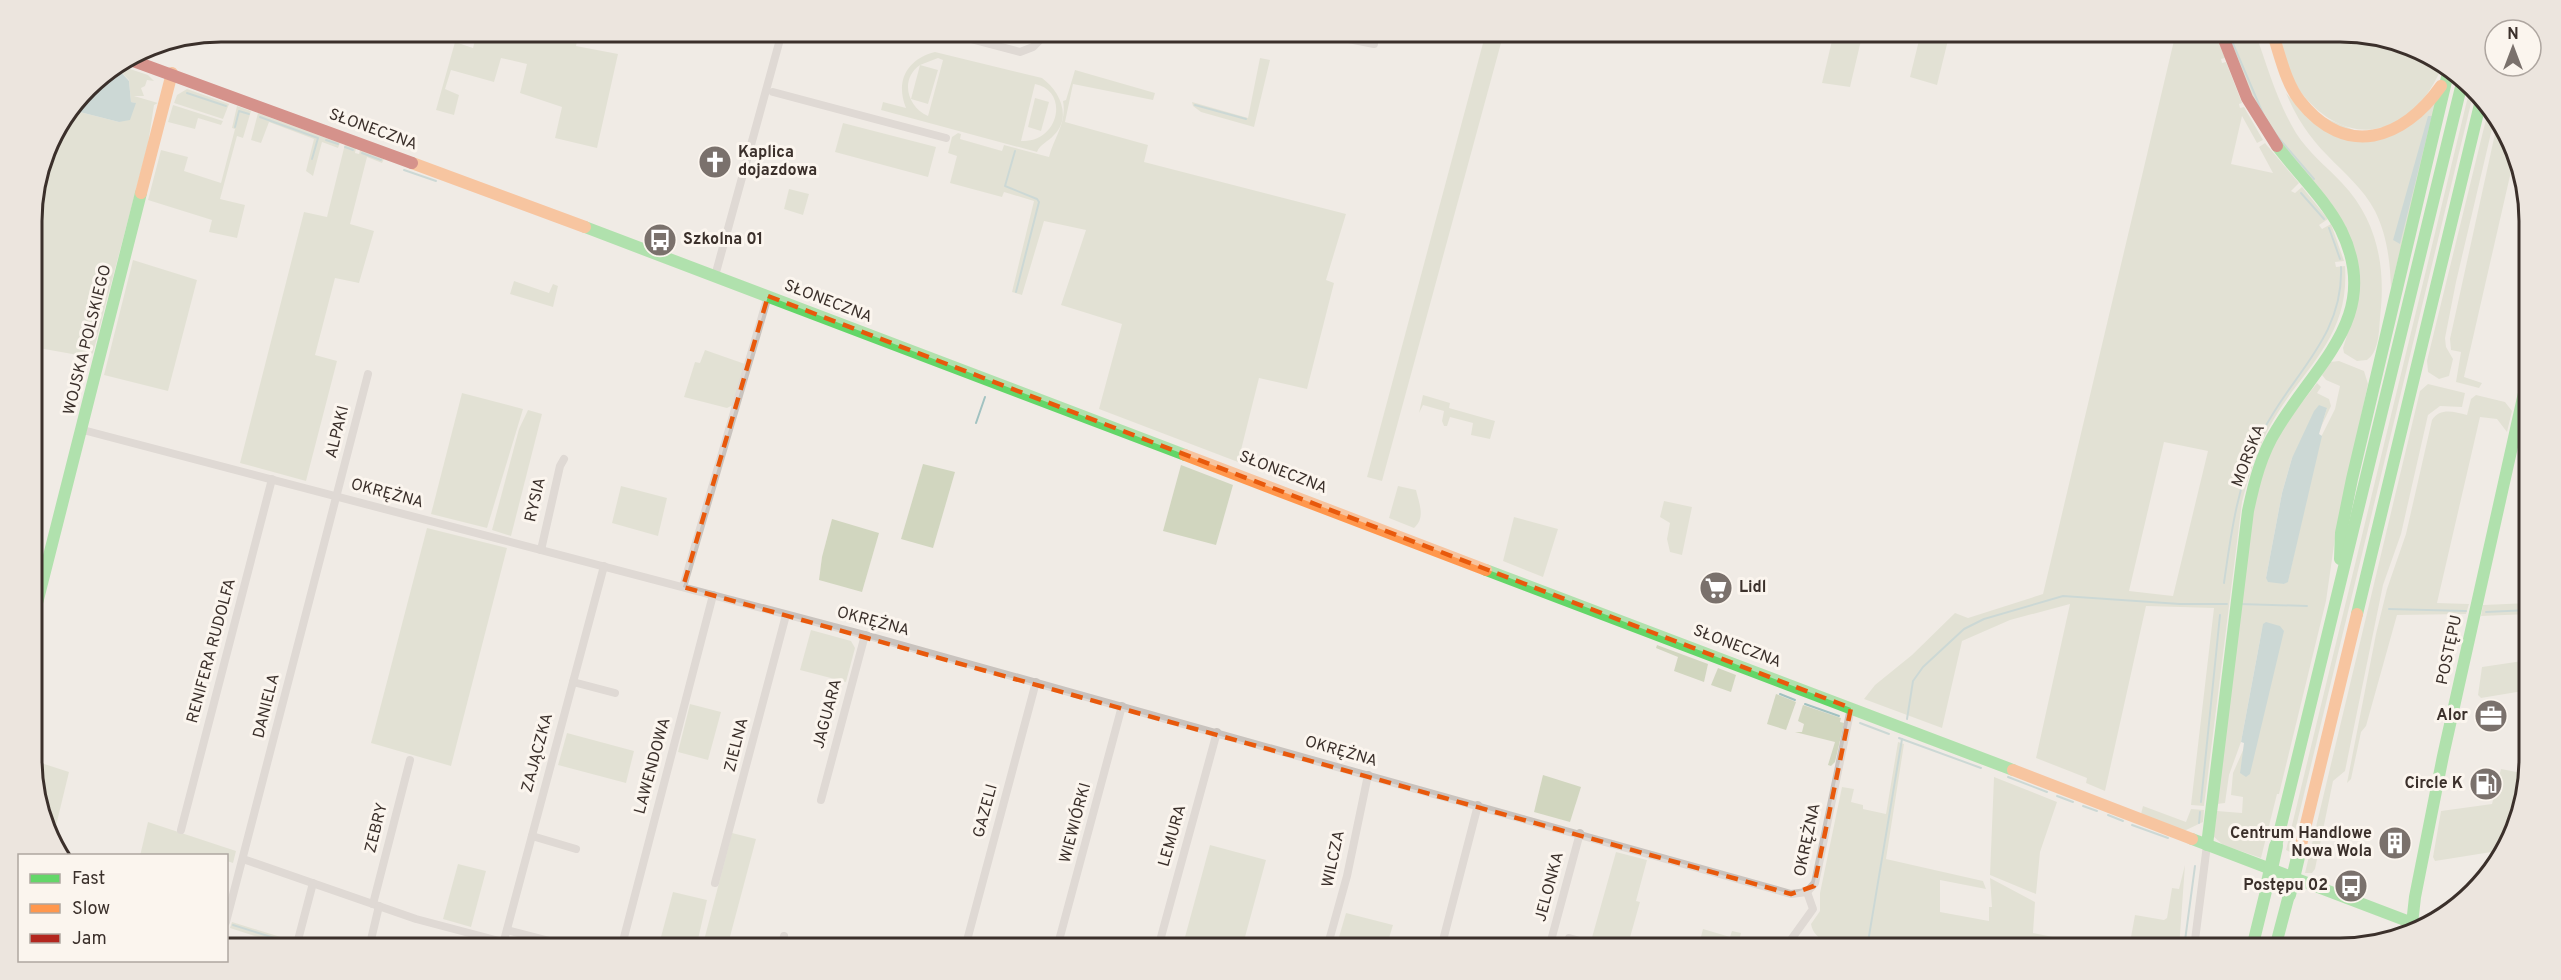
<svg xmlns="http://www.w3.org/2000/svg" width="2561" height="980" font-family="Overpass,sans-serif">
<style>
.green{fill:#d1d6bf;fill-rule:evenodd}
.water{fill:#a1c2c1}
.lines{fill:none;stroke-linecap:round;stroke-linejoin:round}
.stream{stroke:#a1c2c1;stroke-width:2}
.street{stroke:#c9c3be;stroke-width:8}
.fast{stroke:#63d668;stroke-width:12}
.slow{stroke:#ff974d;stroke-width:12}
.jam{stroke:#b3261e;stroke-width:12}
.fast-bridge{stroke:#63d668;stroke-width:14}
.marked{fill:none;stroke:#e8590c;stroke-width:4.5;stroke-dasharray:12 8;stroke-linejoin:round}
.labels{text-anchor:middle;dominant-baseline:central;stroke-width:6;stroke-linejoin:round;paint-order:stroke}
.street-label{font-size:16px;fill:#3b302b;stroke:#fbf5ee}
.poi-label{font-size:16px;font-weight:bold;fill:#3b302b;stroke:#fbf5ee;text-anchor:end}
.rim{fill:none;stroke:#3b302b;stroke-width:3}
</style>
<rect width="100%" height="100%" fill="#f0ebe5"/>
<g class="green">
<path d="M477 32H579L576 46 618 54 597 148 555 138 562 107 520 93 527 64 501 58 494 82 451 70 445 89 459 95 454 115 436 110 455 42 473 48Z"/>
<path d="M1486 32H1504L1382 481 1367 477Z"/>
<path d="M1834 32H1863L1850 87 1822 83Z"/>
<path d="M1921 32H1950L1937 85 1910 77Z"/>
<path d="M2176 32H2214L2225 58 2221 59 2222 63 2226 62 2242 103 2239 104 2240 108 2244 107 2263 140 2257 143 2242 116 2231 164 2273 173 2259 147 2265 143 2299 183 2291 191 2295 193 2302 187 2328 219 2319 225 2322 229 2331 224 2344 261 2335 262 2336 267 2345 266C2350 339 2303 367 2271 424 2257 449 2249 475 2242 502L2204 806 2191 805 2214 608 2146 606 2105 791 2086 783 2087 778 2036 758 2070 604 2010 620 1962 641 1942 728 1864 699 1875 685 1912 655 1955 613 1968 618 2043 594ZM2164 442 2208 451 2173 596 2129 591Z"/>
<path d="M2226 32H2255C2267 65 2277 102 2296 133 2308 152 2327 167 2342 183 2378 221 2386 268 2380 318 2379 331 2379 352 2367 360L2357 361 2344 353 2343 348 2355 310 2346 227 2331 203 2290 158 2254 103Z"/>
<path d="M2275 32H2340L2401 42 2441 69C2413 134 2351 153 2303 95 2290 79 2283 51 2275 32Z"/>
<path d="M935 52 1042 78C1060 91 1072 117 1054 135 1048 142 1040 144 1037 152L881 110 883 102 906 108C895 81 907 59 935 52ZM938 58 943 60 928 116C908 107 899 80 920 65L911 99 928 104 938 70 920 65ZM1035 84C1070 91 1059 143 1021 141Z"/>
<path d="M1260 58 1270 60 1254 127 1201 112 1193 106 1192 102 1248 118Z"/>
<path d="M118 65 148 75 154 81 147 80 145 86 141 88 144 96H134L158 103 154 105 148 144 93 353 89 357 33 347 32 208 51 137 72 110 119 122 135 103 131 102 129 80 120 71 112 69Z"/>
<path d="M1075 70 1155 93 1153 100 1073 84 1065 122 1148 145 1144 162 1346 214 1326 280 1334 283 1307 389 1259 378 1238 462 1099 409 1122 324 1061 305 1086 230 1044 221 1022 295 1012 292 1034 201 1004 192 1002 197 950 183 957 156 948 153 952 137 958 133 961 134 960 139 1002 151 1004 145 1049 157C1054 137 1067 123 1063 101L1066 100Z"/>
<path d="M2470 88 2474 91 2290 852 2286 850Z"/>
<path d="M187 89 229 104 223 119 174 103 177 95Z"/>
<path d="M2286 93 2297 106 2375 139 2437 99 2391 288C2390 261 2387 235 2375 211 2363 188 2344 173 2327 155 2309 137 2296 117 2286 93Z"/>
<path d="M1035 98 1049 102 1041 131 1028 127Z"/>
<path d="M173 105 223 121 221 125 198 118 195 129 168 122Z"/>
<path d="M237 106 251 111 243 138 237 136 220 199 245 205 237 238 209 232 212 220 148 200 161 150 188 157 184 171 221 183 235 129 232 128Z"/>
<path d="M2489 107 2495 116 2456 282 2445 338 2446 347 2453 359 2449 376 2439 379 2428 372 2427 361Z"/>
<path d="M258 113 340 143 338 148 322 142 313 176 306 171 314 139 269 122 261 143 251 140Z"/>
<path d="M2498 120 2510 138 2515 154 2464 377 2482 383 2479 388 2456 382 2461 352 2451 350 2450 339Z"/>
<path d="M843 123 936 147 928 177 835 152Z"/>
<path d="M345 144 356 148 355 153 359 154 360 150 384 159 382 163 367 157 350 224 374 231 359 283 335 278 315 355 337 361 306 481 240 463 304 212 327 217Z"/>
<path d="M789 189 809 194 803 215 784 209Z"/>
<path d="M133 260 197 280 168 391 104 375Z"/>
<path d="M514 281 549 293 553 284 558 286 553 307 510 294Z"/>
<path d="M705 350 745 364 733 405 727 408 684 397 695 362 700 363Z"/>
<path d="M2339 361 2364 371 2368 384 2335 538 2326 601 2279 794H2277L2261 858 2223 845 2213 836 2217 811 2242 813 2243 797 2231 795 2233 773 2244 748 2240 773 2263 624 2241 742 2229 775 2225 803 2217 804 2251 508 2276 436 2317 383 2321 387 2317 393 2329 399 2331 406 2321 427 2327 408 2292 458 2282 493 2266 578 2284 584 2288 581 2320 439 2335 409 2340 386 2326 380 2322 375 2330 362Z"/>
<path d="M2428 384 2465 393 2462 407 2440 406 2428 415 2401 534 2383 585 2345 771 2333 781 2315 869 2312 873H2305L2420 391Z"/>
<path d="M462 393 523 409 487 528 431 514Z"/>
<path d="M1423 395 1450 403 1449 408 1495 421 1490 439 1471 435 1473 423 1450 417 1447 426H1444L1442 421 1444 411 1423 405 1419 413Z"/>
<path d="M2476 395 2505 402 2512 411 2507 432 2497 419 2480 417 2437 603 2469 604 2466 614 2397 615 2366 726 2361 732 2351 779 2347 783 2376 634 2387 589 2406 534 2432 420C2440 407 2455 412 2467 415L2471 399Z"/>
<path d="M528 410 542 414 511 536 492 530 519 429Z"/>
<path d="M923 464 955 472 933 548 901 539Z"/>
<path d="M1181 465 1233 485 1216 545 1163 531Z"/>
<path d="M621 486 667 498 658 536 612 523Z"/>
<path d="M1398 486 1416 490C1419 503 1426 518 1414 528L1389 518Z"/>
<path d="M1664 501 1692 507 1682 555 1670 552 1667 539 1670 523 1660 517Z"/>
<path d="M1514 517 1558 529 1543 577 1503 561Z"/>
<path d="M832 519 879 533 862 592 819 580 822 557Z"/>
<path d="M427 528 507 548 451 766 371 743Z"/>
<path d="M2529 603V614L2481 616 2483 605Z"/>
<path d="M811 630 851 641 855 648 846 682 800 670Z"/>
<path d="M1657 645 1708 664 1704 682 1674 671 1678 657 1656 648Z"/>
<path d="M2529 660V690L2481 698 2478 695 2482 667Z"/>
<path d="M1718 668 1736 675 1731 692 1711 685Z"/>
<path d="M1776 694 1796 702 1786 730 1767 724Z"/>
<path d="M690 704 721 712 708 760 678 752Z"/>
<path d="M1803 705 1841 718 1840 722 1844 723 1835 762 1831 766 1828 765 1835 742 1795 732H1802L1804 724 1798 721Z"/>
<path d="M567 733 634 751 626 783 558 765Z"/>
<path d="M1898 742 1904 744 1886 859 1983 881 1986 889 1940 880V912L1989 921V907H1992L1990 878 2035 902 2033 933 2073 941 2072 948H1846C1832 944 1814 941 1811 924L1820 911V893L1842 787 1854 789 1851 802 1863 805V809L1886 814Z"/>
<path d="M35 761 69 772 54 834 35 795Z"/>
<path d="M2501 769 2527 774 2519 820 2504 850 2435 861 2433 857 2441 811 2492 804Z"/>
<path d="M1543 775 1581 787 1570 822 1534 812Z"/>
<path d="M1994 777 2057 802 2040 852 2036 894 1990 875Z"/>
<path d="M2143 806 2186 822 2191 809 2204 810 2203 822 2184 831 2141 814Z"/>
<path d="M148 822 236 851 233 863 227 861 226 856H140Z"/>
<path d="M732 833 756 839 727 948H702Z"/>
<path d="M1210 845 1266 860 1242 948H1182Z"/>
<path d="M1616 852 1647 860 1636 901 1640 902 1627 948H1616L1591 941Z"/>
<path d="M458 864 486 871 471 927 443 919Z"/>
<path d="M2185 865 2179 948H2129L2135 915 2164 920 2167 918 2172 888 2179 889Z"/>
<path d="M673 892 707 900 696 948H658Z"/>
<path d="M1346 913 1393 925 1386 948H1355L1337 944Z"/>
<path d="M232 922 316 948C286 948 259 937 230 928Z"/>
<path d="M1703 929 1730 937 1732 931 1741 933 1737 948H1698Z"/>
</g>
<g class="water">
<path d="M112 69 120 71 129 81 131 102 136 103 130 120 119 122 72 110 96 79Z"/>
<path d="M2428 116H2432L2400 244 2393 240Z"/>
<path d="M2319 405 2327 408 2319 434 2322 436 2288 582 2284 584 2268 582 2266 578 2282 493 2292 458 2314 411Z"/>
<path d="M2266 622 2280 626 2284 631 2250 774 2246 777 2240 773 2244 743 2241 742 2263 624Z"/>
</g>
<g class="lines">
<g class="stream">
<path d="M2228 32 2264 116 2277 136 2314 179"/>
<path d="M187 93 226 106"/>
<path d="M1195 105 1246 119"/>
<path d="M260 117 318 138 312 159"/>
<path d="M235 127 239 111 249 114"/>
<path d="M326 140 338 144"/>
<path d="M345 147 353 150"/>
<path d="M1015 151 1005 186 1037 199 1039 202 1016 292"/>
<path d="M362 153 381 160"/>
<path d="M404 170 436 181"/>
<path d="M2301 193 2324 219"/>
<path d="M2329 228 2340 259"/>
<path d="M976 423 985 397"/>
<path d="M2224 583C2231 533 2238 482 2260 437 2288 377 2344 339 2341 267"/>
<path d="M2240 604 2307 606"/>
<path d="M2389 609 2466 611"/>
<path d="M2486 612 2529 610"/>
<path d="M1780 694 1795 700"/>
<path d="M1805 704 1839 716"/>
<path d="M1907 719 1913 681 1923 667 1964 629 1984 619 2063 596 2180 604H2227"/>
<path d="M1860 723 1889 734"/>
<path d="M1899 738 1981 768"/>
<path d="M2008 777 2047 792"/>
<path d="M2057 796 2073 802"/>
<path d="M2201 802 2220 615"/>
<path d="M2083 806 2097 811"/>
<path d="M2108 815 2123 821"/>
<path d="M2199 823 2200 812"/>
<path d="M2132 825 2168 838"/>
<path d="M233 925 306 948"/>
<path d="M1867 948 1902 739"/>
<path d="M2184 948 2195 866"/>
<path d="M2201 948V947"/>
</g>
<g class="street">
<path d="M944 32 1020 52 1033 47 1048 32"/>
<path d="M1313 32 1374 44"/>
<path d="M773 92 946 138"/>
<path d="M715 276 782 32"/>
<path d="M2519 417 2528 419"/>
<path d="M83 430 865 635 1791 894 1807 892 1815 883 1851 708"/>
<path d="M541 550 560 466 564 459"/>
<path d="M683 587 768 296"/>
<path d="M573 682 615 693"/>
<path d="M821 800 865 635"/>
<path d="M181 830 272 479"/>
<path d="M532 836 576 849"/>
<path d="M243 859 416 919 503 942"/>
<path d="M715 883 786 615"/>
<path d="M373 904 410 760"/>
<path d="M226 922 368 374"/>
<path d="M507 930 577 948"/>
<path d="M1569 938 1606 948"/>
<path d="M298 940 313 883"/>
<path d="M622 945 713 595"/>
<path d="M369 948 379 906"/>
<path d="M502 948 604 566"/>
<path d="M781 948 784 936"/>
<path d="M965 948 1036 682"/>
<path d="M1057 948 1122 706"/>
<path d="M1158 948 1217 732"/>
<path d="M1327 948 1347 876 1368 775"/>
<path d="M1441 948 1478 805"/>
<path d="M1549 948 1580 833"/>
<path d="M1785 948 1813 909 1807 892"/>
<path d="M2194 948 2207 845"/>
</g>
<g class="fast">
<path d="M585 227 1185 455"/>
<path d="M2340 559 2341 533 2352 479 2448 73"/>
<path d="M1486 570 2013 770"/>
<path d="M2357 614 2482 96"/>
<path d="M34 615 141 193"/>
<path d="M2192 839 2423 927"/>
<path d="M2207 845 2248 511C2254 483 2261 454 2277 429 2316 363 2383 316 2341 230 2325 199 2298 174 2277 146"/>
<path d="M2276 846 2462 83"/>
<path d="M2411 933 2415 897 2443 756 2528 375"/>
<path d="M2252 948 2267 887"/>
<path d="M2275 948 2289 895"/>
</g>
<g class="slow">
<path d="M2272 32C2280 54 2285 82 2300 101 2346 159 2403 140 2441 86"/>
<path d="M412 163 585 227"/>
<path d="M141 193 172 73"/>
<path d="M1185 455 1486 570"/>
<path d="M2013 770 2192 839"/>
<path d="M2299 853 2357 614"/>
</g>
<g class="jam">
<path d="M2221 32 2247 98 2277 146"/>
<path d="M128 59 412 163"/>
</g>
<g class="fast-bridge">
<path d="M2267 887 2276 846"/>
<path d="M2289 895 2299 853"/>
</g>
</g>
<path d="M0 0H2561V980H0ZM768 296 1851 708 1814 886 1791 894 683 587Z" fill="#f0ebe5" fill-opacity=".55" fill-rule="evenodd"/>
<path class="marked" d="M768 296 1851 708 1814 886 1791 894 683 587Z"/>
<defs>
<symbol id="church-disc" viewBox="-11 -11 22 22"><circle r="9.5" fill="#7a716c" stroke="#fbf5ee"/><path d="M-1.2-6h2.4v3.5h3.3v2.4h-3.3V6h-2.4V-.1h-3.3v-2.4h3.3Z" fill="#fff"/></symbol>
<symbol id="bus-disc" viewBox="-11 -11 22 22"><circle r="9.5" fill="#7a716c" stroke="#fbf5ee"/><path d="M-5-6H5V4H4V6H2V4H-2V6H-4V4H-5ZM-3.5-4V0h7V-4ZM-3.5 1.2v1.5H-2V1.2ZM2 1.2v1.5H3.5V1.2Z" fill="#fff"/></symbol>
<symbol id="supermarket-disc" viewBox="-11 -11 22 22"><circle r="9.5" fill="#7a716c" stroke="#fbf5ee"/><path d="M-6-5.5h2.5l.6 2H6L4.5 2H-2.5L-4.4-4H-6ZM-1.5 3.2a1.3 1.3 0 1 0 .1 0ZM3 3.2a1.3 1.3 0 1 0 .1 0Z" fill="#fff"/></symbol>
<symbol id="office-disc" viewBox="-11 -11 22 22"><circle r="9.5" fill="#7a716c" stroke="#fbf5ee"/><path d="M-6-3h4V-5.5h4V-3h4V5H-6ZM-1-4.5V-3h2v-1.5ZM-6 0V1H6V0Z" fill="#fff"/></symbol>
<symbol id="fuel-disc" viewBox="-11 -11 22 22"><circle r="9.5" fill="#7a716c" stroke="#fbf5ee"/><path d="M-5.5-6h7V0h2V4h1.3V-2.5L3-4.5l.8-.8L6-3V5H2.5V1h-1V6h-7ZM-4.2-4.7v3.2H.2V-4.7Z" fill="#fff"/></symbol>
<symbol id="building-disc" viewBox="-11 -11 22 22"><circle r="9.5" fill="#7a716c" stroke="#fbf5ee"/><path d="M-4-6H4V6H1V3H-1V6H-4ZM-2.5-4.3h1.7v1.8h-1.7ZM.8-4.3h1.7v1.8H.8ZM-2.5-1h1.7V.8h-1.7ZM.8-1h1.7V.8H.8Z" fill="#fff"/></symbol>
</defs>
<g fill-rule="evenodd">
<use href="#church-disc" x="696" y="143" width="38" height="38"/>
<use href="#bus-disc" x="641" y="221" width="38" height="38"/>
<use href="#supermarket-disc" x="1697" y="569" width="38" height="38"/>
<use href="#office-disc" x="2472" y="697" width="38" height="38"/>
<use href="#fuel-disc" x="2467" y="765" width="38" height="38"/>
<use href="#building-disc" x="2376" y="824" width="38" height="38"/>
<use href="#bus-disc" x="2332" y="867" width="38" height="38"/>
</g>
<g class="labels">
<g class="street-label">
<text transform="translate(373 130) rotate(20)">SŁONECZNA</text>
<text transform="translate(828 302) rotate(21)">SŁONECZNA</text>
<text transform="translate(88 340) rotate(-76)">WOJSKA POLSKIEGO</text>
<text transform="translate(338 432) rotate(-76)">ALPAKI</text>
<text transform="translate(2249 456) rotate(-69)">MORSKA</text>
<text transform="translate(1283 473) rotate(21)">SŁONECZNA</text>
<text transform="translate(387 494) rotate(15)">OKRĘŻNA</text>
<text transform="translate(536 500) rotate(-77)">RYSIA</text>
<text transform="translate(873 622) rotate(15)">OKRĘŻNA</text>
<text transform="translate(1737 647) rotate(21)">SŁONECZNA</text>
<text transform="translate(2450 650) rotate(-78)">POSTĘPU</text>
<text transform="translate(212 651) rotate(-75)">RENIFERA RUDOLFA</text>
<text transform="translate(267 706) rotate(-76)">DANIELA</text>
<text transform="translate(828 714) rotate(-75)">JAGUARA</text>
<text transform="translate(737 745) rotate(-76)">ZIELNA</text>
<text transform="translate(1341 752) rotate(16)">OKRĘŻNA</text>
<text transform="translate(538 753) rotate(-75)">ZAJĄCZKA</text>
<text transform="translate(653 766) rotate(-75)">LAWENDOWA</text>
<text transform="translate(986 811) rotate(-75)">GAZELI</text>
<text transform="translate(1076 823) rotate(-75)">WIEWIÓRKI</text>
<text transform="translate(377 828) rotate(-76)">ZEBRY</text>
<text transform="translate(1173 836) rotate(-74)">LEMURA</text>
<text transform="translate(1808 840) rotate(-78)">OKRĘŻNA</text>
<text transform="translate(1334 859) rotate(-78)">WILCZA</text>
<text transform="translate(1550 887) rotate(-75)">JELONKA</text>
</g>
<g class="poi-label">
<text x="738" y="153" text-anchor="start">Kaplica<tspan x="738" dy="18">dojazdowa</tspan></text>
<text x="683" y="240" text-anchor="start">Szkolna 01</text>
<text x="1739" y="588" text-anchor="start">Lidl</text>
<text x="2468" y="716">Alor</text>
<text x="2463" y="784">Circle K</text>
<text x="2372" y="834">Centrum Handlowe<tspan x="2372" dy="18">Nowa Wola</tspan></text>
<text x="2328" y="886">Postępu 02</text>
</g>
</g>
<path d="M0 0H2561V980H0ZM221 42H2340A179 179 0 0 1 2519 221V759A179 179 0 0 1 2340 938H221A179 179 0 0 1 42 759V221A179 179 0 0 1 221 42Z" fill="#ece5de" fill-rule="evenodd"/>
<path class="rim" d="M221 42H2340A179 179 0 0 1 2519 221V759A179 179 0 0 1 2340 938H221A179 179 0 0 1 42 759V221A179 179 0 0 1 221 42Z"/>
<rect x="18" y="854" width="210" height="108" fill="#fbf5ee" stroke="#aea6a0" stroke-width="1.5"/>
<rect x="30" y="874" width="30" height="9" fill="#63d668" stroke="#aea6a0" stroke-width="1.5"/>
<text x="72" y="884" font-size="18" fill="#3b302b">Fast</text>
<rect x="30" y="904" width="30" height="9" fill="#ff974d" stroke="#aea6a0" stroke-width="1.5"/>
<text x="72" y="914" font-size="18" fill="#3b302b">Slow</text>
<rect x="30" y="934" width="30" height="9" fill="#b3261e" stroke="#aea6a0" stroke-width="1.5"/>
<text x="72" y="944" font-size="18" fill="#3b302b">Jam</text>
<g transform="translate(2513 48)"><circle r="28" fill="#fbf5ee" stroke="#aea6a0" stroke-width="1.5"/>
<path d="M0-4.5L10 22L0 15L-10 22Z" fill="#7a716c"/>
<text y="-9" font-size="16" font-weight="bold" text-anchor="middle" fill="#3b302b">N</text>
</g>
</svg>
